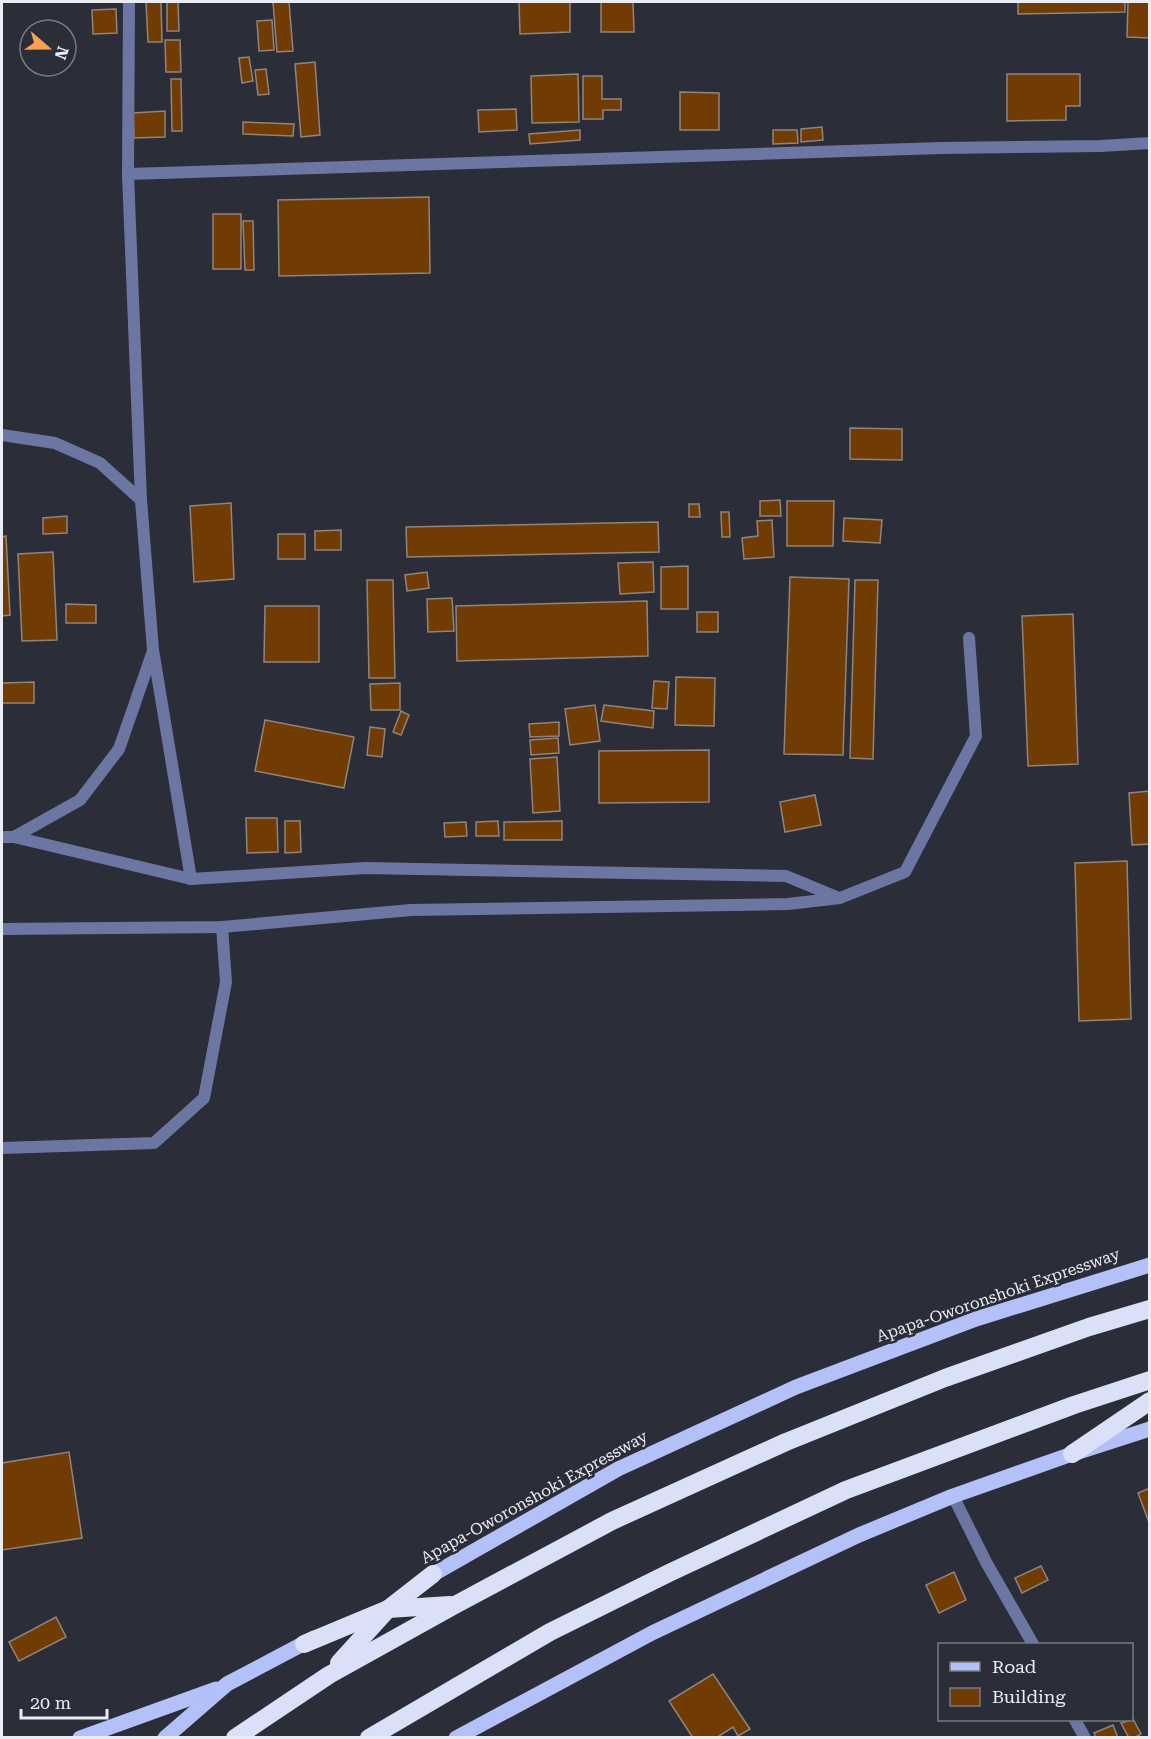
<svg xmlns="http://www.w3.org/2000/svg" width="1151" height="1739" font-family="'Roboto Serif',serif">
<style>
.building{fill:#713c04;stroke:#91847c;stroke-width:1.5}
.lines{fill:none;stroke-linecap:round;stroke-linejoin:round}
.lane{stroke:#6c76a3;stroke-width:12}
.street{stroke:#6c76a3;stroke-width:12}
.primary{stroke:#b4c0f8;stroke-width:15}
.highway{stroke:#dae0f7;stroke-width:18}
.labels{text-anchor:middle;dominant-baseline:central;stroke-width:5;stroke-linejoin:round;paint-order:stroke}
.street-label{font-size:16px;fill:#eaecf3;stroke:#2b2e38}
</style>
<rect width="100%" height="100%" fill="#2b2e38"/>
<g class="building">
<path d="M146 2H161L162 42H148Z"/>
<path d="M167 2H178L179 31H167Z"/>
<path d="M273 2H289L293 51 277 52Z"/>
<path d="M519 2H570V32L520 34Z"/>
<path d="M601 2H633L634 32H601Z"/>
<path d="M1018 2H1125V12L1018 14Z"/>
<path d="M1128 2H1150V38L1127 37Z"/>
<path d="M116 9 117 33 93 34 92 10Z"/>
<path d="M272 20 274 50 259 51 257 21Z"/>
<path d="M165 40H180L181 72H166Z"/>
<path d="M249 57 253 81 242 83 239 58Z"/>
<path d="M315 62 320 135 301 137 295 64Z"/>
<path d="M266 69 269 94 258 95 255 70Z"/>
<path d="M578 74 579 122 532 123 531 76Z"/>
<path d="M1007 74H1080V106H1066V120L1007 121Z"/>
<path d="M583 76H602V99H621V110H603V119H583Z"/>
<path d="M171 79H181L182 131H172Z"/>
<path d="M680 92 719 93V130H680Z"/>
<path d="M516 109 517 130 479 132 478 110Z"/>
<path d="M165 111V137L134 138 133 113Z"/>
<path d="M243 122 294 124 293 136 243 134Z"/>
<path d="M822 127 823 140 801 142V129Z"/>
<path d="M580 130V140L530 144 529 134Z"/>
<path d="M773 130H797L798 143 773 144Z"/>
<path d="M429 197 430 273 279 276 278 200Z"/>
<rect x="213" y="214" width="28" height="55"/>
<path d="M243 221H253L254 270H245Z"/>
<path d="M850 428 902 429V460L850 459Z"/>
<path d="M780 500 781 516H760V501Z"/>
<path d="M787 501H834L833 546H787Z"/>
<path d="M231 503 234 579 194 582 190 506Z"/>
<path d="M689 504H699L700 517H689Z"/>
<path d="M721 512H729L730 537H722Z"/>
<path d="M67 516V533L43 534V518Z"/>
<path d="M844 518 882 520 880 543 843 541Z"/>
<path d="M772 520 774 557 744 559 742 538 758 536 757 521Z"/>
<path d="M658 522 659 552 407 557 406 527Z"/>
<path d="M341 530V550H315V531Z"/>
<rect x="278" y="534" width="27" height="25"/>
<path d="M6 536 10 615 2 616V537Z"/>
<path d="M53 552 57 640 22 641 18 554Z"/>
<path d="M653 562 654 592 620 594 618 563Z"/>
<path d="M688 566V609H661V567Z"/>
<path d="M427 572 429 588 407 591 405 575Z"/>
<path d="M790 577 849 579 843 755 784 754Z"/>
<path d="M367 580H393L395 678H369Z"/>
<path d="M855 580H878L873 759 850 758Z"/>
<path d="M452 598 454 631 428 632 427 599Z"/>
<path d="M647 601 648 656 457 661 456 606Z"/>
<path d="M66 604 96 605V623H66Z"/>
<path d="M265 606H319V662H264Z"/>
<rect x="697" y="612" width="21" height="20"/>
<path d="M1073 614 1078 764 1028 766 1022 616Z"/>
<path d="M676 677 715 678 714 726 675 725Z"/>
<path d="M654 681 669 682 667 709 652 708Z"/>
<path d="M34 682V703H2V683Z"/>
<path d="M400 683V710H371L370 684Z"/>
<path d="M595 705 600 741 570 745 565 709Z"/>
<path d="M604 705 654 711 653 728 601 721Z"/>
<path d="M401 711 409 715 401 735 393 732Z"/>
<path d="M265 720 354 737 344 788 255 771Z"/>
<path d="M559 722V736L530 737 529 724Z"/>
<path d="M370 727 385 729 382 757 367 755Z"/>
<path d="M558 738 559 753 531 755 530 740Z"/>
<path d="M709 750V802L599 803V751Z"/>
<path d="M557 757 560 811 533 813 530 759Z"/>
<path d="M1150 791V844L1132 845 1129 793Z"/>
<path d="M815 795 821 825 785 832 780 802Z"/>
<path d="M246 818H277L278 852 247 853Z"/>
<path d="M285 821H300L301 852 285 853Z"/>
<path d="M498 821 499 836H476V822Z"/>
<path d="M562 821V840H504V822Z"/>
<path d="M466 822 467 836 445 837 444 823Z"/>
<path d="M1127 861 1131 1019 1079 1021 1075 863Z"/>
<path d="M69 1452 82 1538 2 1550V1463Z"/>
<path d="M1150 1488V1525L1138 1493Z"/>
<path d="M1041 1566 1048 1580 1022 1593 1015 1578Z"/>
<path d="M954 1572 966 1600 939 1613 926 1585Z"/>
<path d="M56 1617 66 1637 19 1661 9 1642Z"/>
<path d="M713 1674 750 1729 738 1736 733 1727 716 1738H693L669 1701Z"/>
<path d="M1132 1717 1141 1734 1134 1738H1129L1121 1723 1132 1720Z"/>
<path d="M1113 1725 1118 1738H1096L1094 1733Z"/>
</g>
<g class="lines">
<g class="lane">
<path d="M128 174 129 2"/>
<path d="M2 435 55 443 100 463 141 500"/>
<path d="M14 837 80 800 119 749 153 651"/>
<path d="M191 879 153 650 141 500 128 174 942 148 1101 146 1150 143"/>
<path d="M2 1148 154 1143 204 1098 226 982 222 927"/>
<path d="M953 1496 986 1562 1033 1644"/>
<path d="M1075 1720 1085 1738"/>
</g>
<g class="street">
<path d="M2 837H14L191 879 365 868 786 876 839 898"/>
<path d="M2 929 222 927 411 910 788 904 840 898 905 872 976 736 969 638"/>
</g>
<g class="primary">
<path d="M423 1580 618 1469 796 1387 976 1319 1150 1265"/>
<path d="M80 1738 216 1689"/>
<path d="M165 1738 227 1684 314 1638"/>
<path d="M456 1738 652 1633 859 1535 953 1496 1072 1454 1150 1429"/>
</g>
<g class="highway">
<path d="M1072 1454 1150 1401"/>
<path d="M304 1644 388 1609 450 1605"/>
<path d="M339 1663 388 1609 433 1574"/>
<path d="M235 1738 329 1675 455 1605 612 1521 786 1442 945 1378 1089 1327 1150 1309"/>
<path d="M369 1738 550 1632 669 1573 846 1490 1074 1405 1150 1380"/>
</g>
</g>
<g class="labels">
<g class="street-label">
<text transform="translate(998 1295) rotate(-19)">Apapa-Oworonshoki Expressway</text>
<text transform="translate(534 1497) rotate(-29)">Apapa-Oworonshoki Expressway</text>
</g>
</g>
<rect width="1151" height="1739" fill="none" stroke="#eaecf3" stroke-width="6"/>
<rect x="938" y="1643" width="195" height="78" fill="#2b2e38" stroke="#777a83" stroke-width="1.5"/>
<rect x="950" y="1662" width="30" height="9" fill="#b4c0f8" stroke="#777a83" stroke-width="1.5"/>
<text x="992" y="1673" font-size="18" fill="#eaecf3">Road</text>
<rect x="950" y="1688" width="30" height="18" fill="#713c04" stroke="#777a83" stroke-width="1.5"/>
<text x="992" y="1703" font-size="18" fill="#eaecf3">Building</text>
<g transform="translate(48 48) rotate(110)"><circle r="28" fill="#2b2e38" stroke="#777a83" stroke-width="1.5"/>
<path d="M0-4.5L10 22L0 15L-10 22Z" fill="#fb9e50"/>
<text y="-9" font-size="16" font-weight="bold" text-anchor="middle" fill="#eaecf3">N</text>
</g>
<path d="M21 1709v9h86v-9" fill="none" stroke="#eaecf3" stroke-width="3"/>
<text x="30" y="1709" font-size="18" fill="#eaecf3" stroke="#2b2e38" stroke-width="4.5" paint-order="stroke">20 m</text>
</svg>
